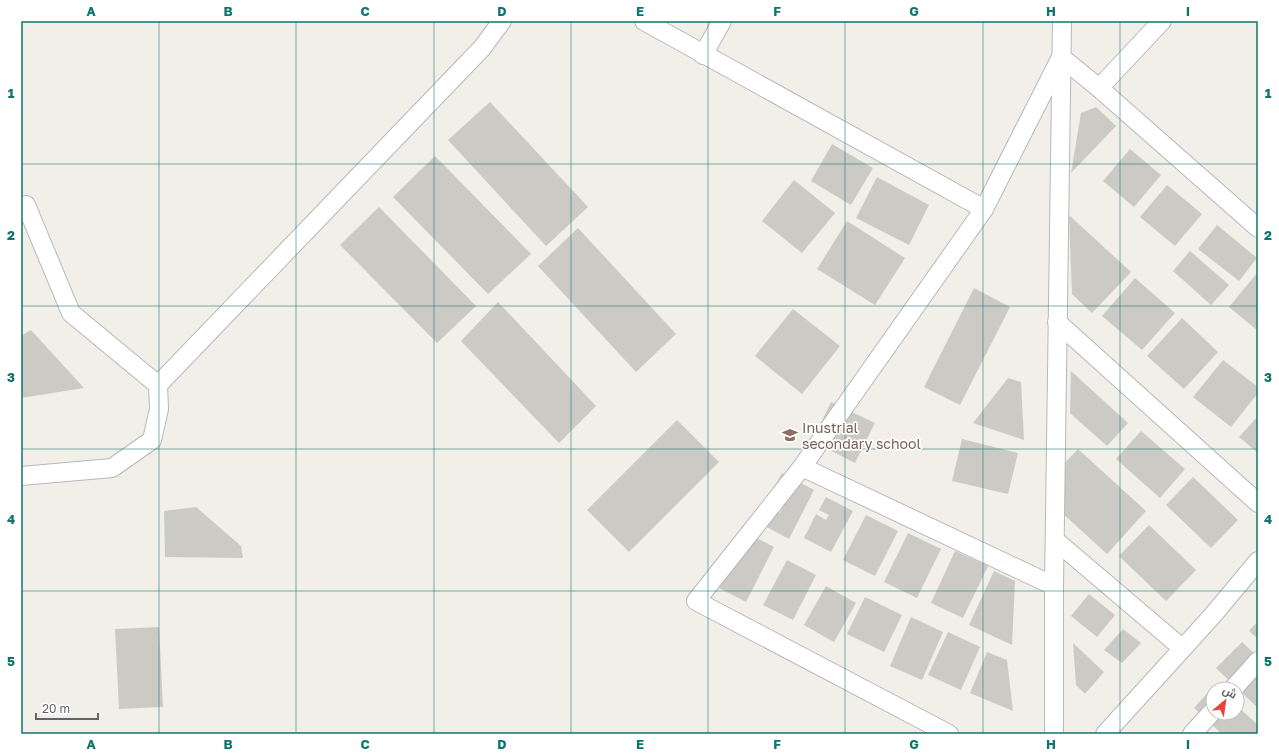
<svg xmlns="http://www.w3.org/2000/svg" width="1279" height="755" font-family="'Golos Text',Cairo,sans-serif">
<style>
.building{fill:#cccac5}
.lines{fill:none;stroke-linecap:round;stroke-linejoin:round}
.street-casing{stroke:#b5b8bc;stroke-width:20}
.street{stroke:#fff;stroke-width:18}
.grid{fill:none;stroke:#0f766e;stroke-width:1;stroke-opacity:0.55}
.labels{text-anchor:middle;dominant-baseline:central;stroke-width:3.5;stroke-linejoin:round;paint-order:stroke}
.education-label{font-size:14px;fill:#785e54;stroke:#fff;text-anchor:start}
.neatline{fill:none;stroke:#0f766e;stroke-width:1.5}
.grid-label{font-size:13px;text-anchor:middle;font-weight:bold;fill:#0f766e}
</style>
<rect width="100%" height="100%" fill="#f1efe8"/>
<g class="building">
<path d="M490 102 588 207 546 246 448 140Z"/>
<path d="M1096 107 1116 126 1071 173 1081 113Z"/>
<path d="M832 144 873 168 851 205 811 181Z"/>
<path d="M1130 149 1161 175 1134 207 1103 181Z"/>
<path d="M435 156 531 254 488 294 393 197Z"/>
<path d="M877 177 929 205 909 245 856 218Z"/>
<path d="M794 180 835 213 802 253 762 221Z"/>
<path d="M1167 185 1202 214 1175 246 1140 217Z"/>
<path d="M379 207 476 306 437 343 340 245Z"/>
<path d="M1069 215 1131 272 1092 313 1072 294Z"/>
<path d="M847 221 905 258 875 305 817 269Z"/>
<path d="M1217 225 1257 258 1239 281 1198 249Z"/>
<path d="M578 228 676 334 636 372 538 266Z"/>
<path d="M1190 251 1229 285 1211 305 1173 271Z"/>
<path d="M1258 272V331L1229 307Z"/>
<path d="M1135 278 1175 313 1142 350 1102 316Z"/>
<path d="M974 288 1010 307 960 405 924 387Z"/>
<path d="M498 302 596 406 559 443 461 341Z"/>
<path d="M793 309 840 346 802 394 755 356Z"/>
<path d="M1182 318 1218 352 1184 389 1147 356Z"/>
<path d="M31 330 84 388 21 398V336Z"/>
<path d="M1223 360 1258 387V393L1231 427 1193 397Z"/>
<path d="M1071 371 1128 423 1107 446 1070 413Z"/>
<path d="M1008 378 1021 382 1024 440 973 423Z"/>
<path d="M831 402 875 423 855 463 812 441Z"/>
<path d="M1258 416V453L1239 437Z"/>
<path d="M677 420 719 462 629 552 587 510Z"/>
<path d="M1141 431 1185 469 1160 498 1116 459Z"/>
<path d="M962 439 1018 453 1008 494 952 481Z"/>
<path d="M1078 449 1146 511 1107 554 1049 501V480Z"/>
<path d="M782 473 814 490 789 539 763 525 764 504 780 513 784 504 769 496Z"/>
<path d="M1193 477 1238 520 1211 548 1166 505Z"/>
<path d="M826 497 853 511 831 552 804 538 816 514 826 520 829 515 819 510Z"/>
<path d="M196 507 241 546 243 558 165 557 164 511Z"/>
<path d="M866 515 898 531 875 576 843 560Z"/>
<path d="M1149 525 1196 570 1166 601 1119 556Z"/>
<path d="M743 531 774 547 746 602 715 586Z"/>
<path d="M908 533 941 549 917 598 884 582Z"/>
<path d="M955 551 988 566 963 618 931 603Z"/>
<path d="M787 560 816 575 793 620 763 605Z"/>
<path d="M994 571 1015 581 1012 645 969 625Z"/>
<path d="M826 586 856 603 834 642 804 625Z"/>
<path d="M1089 594 1115 615 1097 637 1071 616Z"/>
<path d="M865 597 902 615 884 652 847 634Z"/>
<path d="M911 617 943 632 922 680 890 666Z"/>
<path d="M1258 621V639L1249 631Z"/>
<path d="M159 627 163 707 119 709 115 629Z"/>
<path d="M1123 629 1141 643 1122 663 1104 650Z"/>
<path d="M948 632 980 647 961 690 928 675Z"/>
<path d="M1242 642 1258 657V708L1216 668Z"/>
<path d="M1073 643 1104 672 1085 694 1076 685Z"/>
<path d="M987 652 1007 660 1013 711 970 693Z"/>
<path d="M1214 686 1218 689H1213V713H1237V706L1258 725V734H1222L1194 708Z"/>
</g>
<g class="lines">
<defs>
<g id="street">
<path d="M644 21 984 209"/>
<path d="M703 55 722 21"/>
<path d="M1099 88 1162 21"/>
<path d="M1057 322 1258 503"/>
<path d="M158 385 482 48 502 21"/>
<path d="M802 467 1054 586"/>
<path d="M21 476 112 468 152 440 159 409 158 385 71 313 26 205"/>
<path d="M1055 540 1182 648"/>
<path d="M1233 689 1258 661"/>
<path d="M949 734 696 601 802 467 984 209 1061 57 1099 88 1258 228"/>
<path d="M1054 734V586L1062 21"/>
<path d="M1105 734 1213 615 1258 561"/>
<path d="M1192 734 1213 711"/>
</g>
</defs>
<use href="#street" class="street-casing"/>
<use href="#street" class="street"/>
</g>
<path class="grid" d="M159 21V734M296 21V734M434 21V734M571 21V734M708 21V734M845 21V734M983 21V734M1120 21V734M21 164H1258M21 306H1258M21 449H1258M21 591H1258"/>
<defs>
<symbol id="school-bare" viewBox="-9 -9 18 18"><path d="M0-5L7-2L0 1L-7-2ZM-4 1L0 2.5L4 1V4Q0 6-4 4Z" fill="#8d6e63" stroke="#fff" stroke-width="2.5" paint-order="stroke"/></symbol>
</defs>
<g fill-rule="evenodd">
<use href="#school-bare" x="779" y="424" width="22" height="22"/>
</g>
<g class="labels">
<g class="education-label">
<text x="802" y="427">Inustrial<tspan x="802" dy="16">secondary school</tspan></text>
</g>
</g>
<rect width="1279" height="755" fill="none" stroke="#ffffff" stroke-width="44"/>
<g transform="translate(1225 701) rotate(29)"><circle r="19" fill="#ffffff" stroke="#bfc1c3"/>
<path d="M0-3L7 15L0 10L-7 15Z" fill="#ea4335"/>
<text y="-6" font-size="11" font-weight="bold" text-anchor="middle" fill="#5f6368">ش</text>
</g>
<path d="M36 713v6h62v-6" fill="none" stroke="#5f6368" stroke-width="2"/>
<text x="42" y="713" font-size="12" fill="#5f6368" stroke="#ffffff" stroke-width="3" paint-order="stroke">20 m</text>
<rect x="22" y="22" width="1235" height="711" class="neatline"/>
<g class="grid-label">
<text x="91" y="16">A</text>
<text x="228" y="16">B</text>
<text x="365" y="16">C</text>
<text x="502" y="16">D</text>
<text x="640" y="16">E</text>
<text x="777" y="16">F</text>
<text x="914" y="16">G</text>
<text x="1051" y="16">H</text>
<text x="1188" y="16">I</text>
<text x="11" y="98">1</text>
<text x="1268" y="98">1</text>
<text x="11" y="240">2</text>
<text x="1268" y="240">2</text>
<text x="11" y="382">3</text>
<text x="1268" y="382">3</text>
<text x="11" y="524">4</text>
<text x="1268" y="524">4</text>
<text x="11" y="666">5</text>
<text x="1268" y="666">5</text>
<text x="91" y="749">A</text>
<text x="228" y="749">B</text>
<text x="365" y="749">C</text>
<text x="502" y="749">D</text>
<text x="640" y="749">E</text>
<text x="777" y="749">F</text>
<text x="914" y="749">G</text>
<text x="1051" y="749">H</text>
<text x="1188" y="749">I</text>
</g>
</svg>
